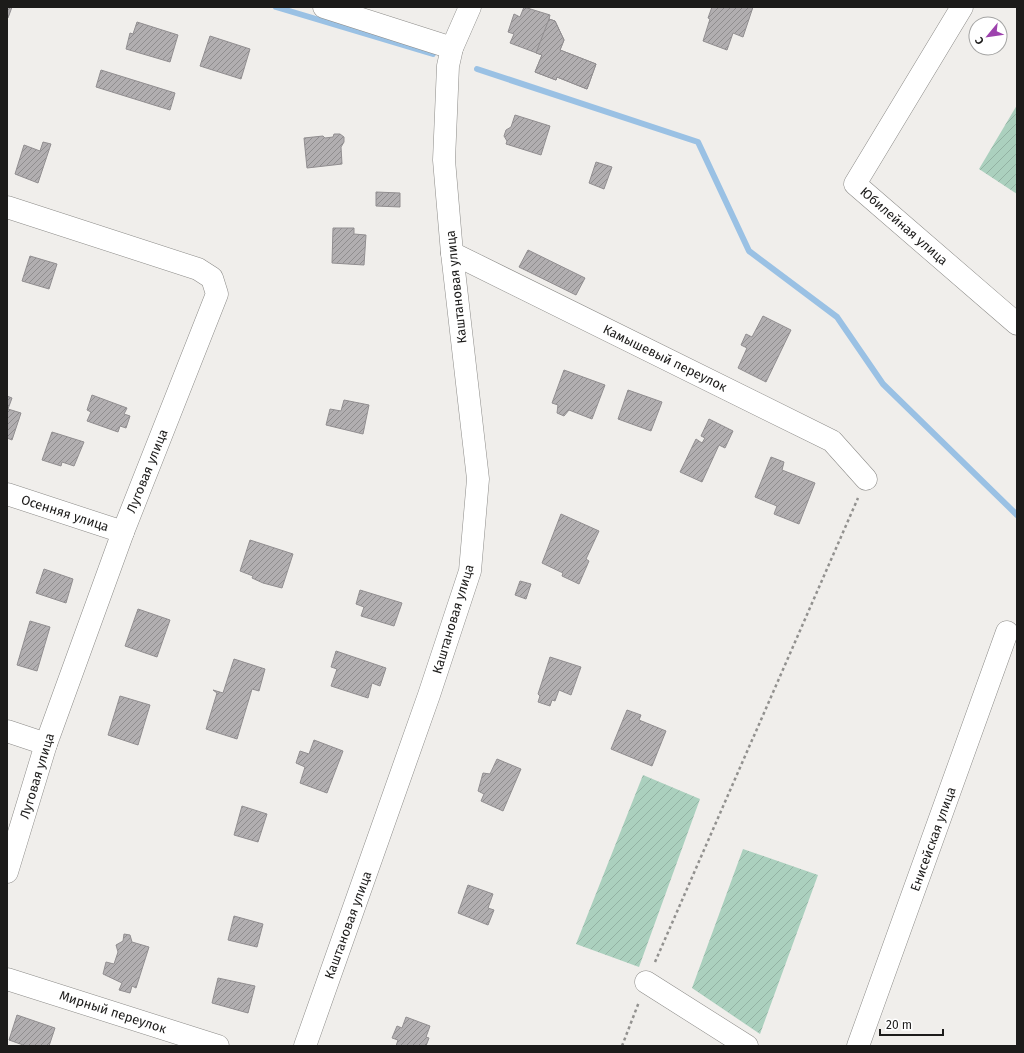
<svg xmlns="http://www.w3.org/2000/svg" width="1024" height="1053" font-family="'Fira Sans',sans-serif">
<style>
.garden{fill:url(#garden-furrows)}
.lines{fill:none;stroke-linecap:round;stroke-linejoin:round}
.stream{stroke:#9ac1e4;stroke-width:6}
.building{fill:url(#building-hatch);stroke:#918e90}
.minor-casing{stroke:#8c8b88;stroke-width:23}
.path{stroke:#92918f;stroke-width:2.5;stroke-dasharray:3 3;stroke-linecap:butt}
.minor{stroke:#fff;stroke-width:22}
.labels{text-anchor:middle;dominant-baseline:central;stroke-width:3;stroke-linejoin:round;paint-order:stroke}
.street-label{font-size:13px;fill:#1c1b1a;stroke:#fff}
</style>
<defs>
<pattern id="garden-furrows" width="10" height="10" patternUnits="userSpaceOnUse"><rect width="10" height="10" fill="#abd0be"/><path d="M-1 1l2-2M0 10L10 0M9 11l2-2" fill="none" stroke="#93b2a3"/></pattern>
<pattern id="building-hatch" width="6" height="6" patternUnits="userSpaceOnUse"><rect width="6" height="6" fill="#b1aeb0"/><path d="M-1 1l2-2M0 6l6-6M5 7l2-2" fill="none" stroke="#8f8d8e"/></pattern>
</defs>
<rect width="100%" height="100%" fill="#f0eeeb"/>
<g class="garden">
<path d="M1017 105V194L979 169Z"/>
<path d="M643 775 700 799 639 967 576 944Z"/>
<path d="M743 849 818 875 760 1034 692 988Z"/>
</g>
<g class="lines">
<g class="stream">
<path d="M276 7 433 54"/>
<path d="M477 69 698 142 749 251 837 317 883 384 1017 515"/>
</g>
</g>
<g class="building">
<path d="M7 7H12L8 18H7Z"/>
<path d="M524 7 550 15 549 19 555 21 564 40 560 50 596 64 587 89 557 77 556 80 535 72 542 55 510 43 514 34 508 32 514 14 520 17Z"/>
<path d="M712 7H753L743 37 733 33 727 50 703 41 710 19 708 18Z"/>
<path d="M549 19 555 21 564 40 560 50 596 64 587 89 557 77 556 80 535 72 542 55 536 53Z"/>
<path d="M137 22 178 35 170 62 126 49 130 33 133 34Z"/>
<path d="M210 36 250 49 241 79 200 66Z"/>
<path d="M101 70 175 93 170 110 96 87Z"/>
<path d="M515 115 550 126 541 155 506 144 507 141 504 136 506 130 511 127Z"/>
<path d="M334 134H340L344 137V142L341 147 342 164 307 168 304 138 323 136 325 138 333 137Z"/>
<path d="M43 142 51 144 38 183 15 174 24 145 40 151Z"/>
<path d="M596 162 612 167 604 189 589 183Z"/>
<path d="M376 192 400 193V207L376 206Z"/>
<path d="M333 228H354V234L366 235 364 265 332 263Z"/>
<path d="M528 250 585 278 576 295 519 267Z"/>
<path d="M30 256 57 264 49 289 22 281Z"/>
<path d="M763 316 791 330 766 382 738 368 747 348 741 345 746 334 752 337Z"/>
<path d="M564 370 605 385 592 419 569 410 564 416 557 413 558 405 552 403Z"/>
<path d="M628 390 662 402 651 431 618 419Z"/>
<path d="M92 395 127 408 124 414 130 416 126 428 120 426 118 432 87 421 91 412 87 410Z"/>
<path d="M7 396 12 398 8 409 21 413 12 440 7 438Z"/>
<path d="M344 400 369 405 363 434 326 425 330 409 341 411Z"/>
<path d="M709 419 733 431 725 448 719 445 702 482 680 472 696 439 702 443 705 438 701 436Z"/>
<path d="M52 432 84 442 74 466 62 462 61 466 42 460Z"/>
<path d="M771 457 784 462 782 470 815 483 799 524 774 514 777 506 755 497Z"/>
<path d="M561 514 599 531 586 559 589 561 579 584 562 576 563 573 542 563Z"/>
<path d="M250 540 293 554 282 588 263 583 252 578 253 576 240 571Z"/>
<path d="M44 569 73 579 66 603 36 593Z"/>
<path d="M520 581 531 584 526 599 515 595Z"/>
<path d="M360 590 402 603 394 626 361 616 364 607 356 604Z"/>
<path d="M138 609 170 620 157 657 125 646Z"/>
<path d="M30 621 50 627 37 671 17 665Z"/>
<path d="M336 651 386 668 380 686 372 683 368 698 331 686 337 669 331 667Z"/>
<path d="M550 657 581 667 571 695 559 690 555 701 552 700 550 706 538 702 540 696 538 694Z"/>
<path d="M234 659 265 669 259 691 252 689 237 739 206 729 217 693 213 690 223 693Z"/>
<path d="M120 696 150 705 138 745 108 735Z"/>
<path d="M627 710 641 715 639 720 666 731 652 766 611 749Z"/>
<path d="M314 740 343 751 327 793 300 783 305 767 296 763 300 751 309 754Z"/>
<path d="M497 759 521 769 503 811 481 801 484 794 478 791 483 773 490 774Z"/>
<path d="M242 806 267 814 258 842 234 835Z"/>
<path d="M468 885 493 894 488 908 494 910 488 925 458 913Z"/>
<path d="M234 916 263 924 257 947 228 940Z"/>
<path d="M124 934 130 935 132 942 149 947 136 988 132 986 130 993 119 990 122 983 103 974 106 962 114 964 118 952 116 945 123 941Z"/>
<path d="M218 978 255 986 248 1013 212 1003Z"/>
<path d="M17 1015 55 1028 49 1046H26L9 1040Z"/>
<path d="M406 1017 430 1026 426 1037 429 1038 426 1046H396L398 1040 392 1038 397 1026 402 1028Z"/>
</g>
<g class="lines">
<defs>
<g id="minor">
<path d="M324 7 452 48"/>
<path d="M962 7 855 184 1017 324"/>
<path d="M7 207 198 269 212 278 217 294 123 532 46 744 7 872"/>
<path d="M452 253 832 441 866 479"/>
<path d="M7 494 123 532"/>
<path d="M7 731 46 744"/>
<path d="M7 979 218 1046"/>
<path d="M646 982 747 1046"/>
<path d="M305 1046 429 695 470 571 478 479 452 253 444 160 448 66 452 48 470 7"/>
<path d="M858 1046 1007 632"/>
</g>
</defs>
<use href="#minor" class="minor-casing"/>
<g class="path">
<path d="M655 962 858 498"/>
<path d="M622 1046 639 1002"/>
</g>
<use href="#minor" class="minor"/>
</g>
<g class="labels">
<g class="street-label">
<text transform="translate(904 226) rotate(41)">Юбилейная улица</text>
<text transform="translate(456 287) rotate(-96)">Каштановая улица</text>
<text transform="translate(665 358) rotate(26)">Камышевый переулок</text>
<text transform="translate(147 471) rotate(-68)">Луговая улица</text>
<text transform="translate(65 513) rotate(18)">Осенняя улица</text>
<text transform="translate(453 619) rotate(-73)">Каштановая улица</text>
<text transform="translate(37 776) rotate(-73)">Луговая улица</text>
<text transform="translate(933 839) rotate(-70)">Енисейская улица</text>
<text transform="translate(348 925) rotate(-70)">Каштановая улица</text>
<text transform="translate(113 1012) rotate(18)">Мирный переулок</text>
</g>
</g>
<rect width="1024" height="1053" fill="none" stroke="#1c1b1a" stroke-width="16"/>
<g transform="translate(988 36) rotate(241)"><circle r="19" fill="#ffffff" stroke="#a4a4a3"/>
<path d="M0-3L7 15L0 10L-7 15Z" fill="#9d42ad"/>
<text y="-6" font-size="11" font-weight="bold" text-anchor="middle" fill="#1c1b1a">С</text>
</g>
<path d="M880 1029v6h63v-6" fill="none" stroke="#1c1b1a" stroke-width="2"/>
<text x="886" y="1029" font-size="12" fill="#1c1b1a" stroke="#ffffff" stroke-width="3" paint-order="stroke">20 m</text>
</svg>
